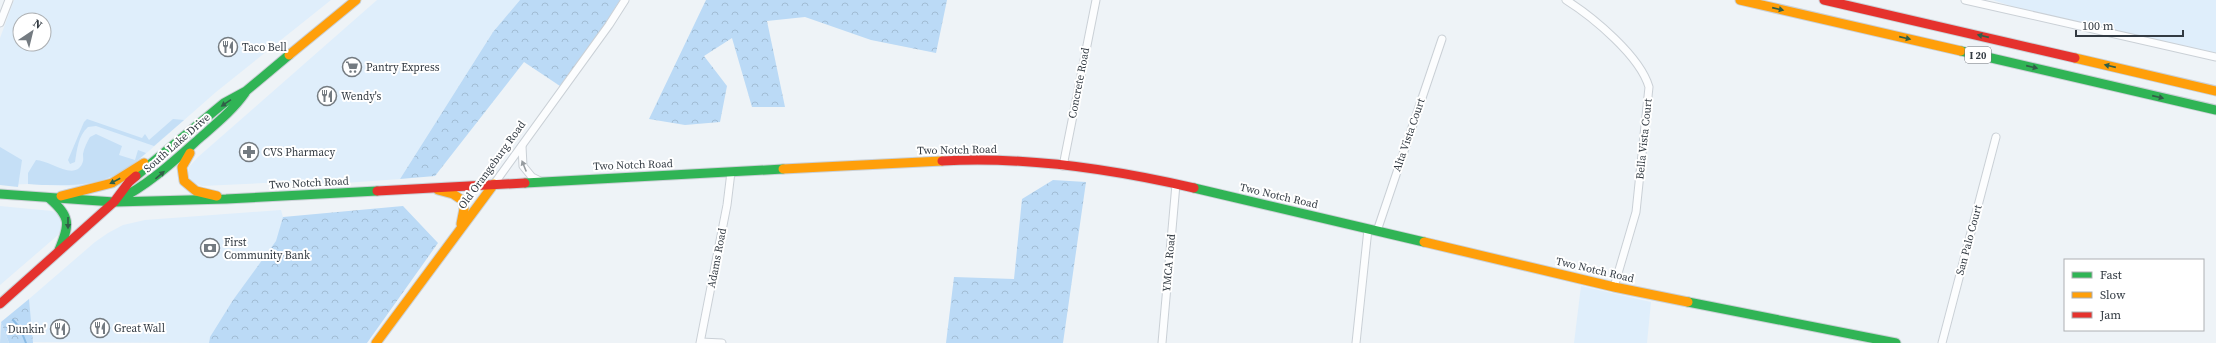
<svg xmlns="http://www.w3.org/2000/svg" width="2216" height="343" font-family="'Source Serif 4',serif">
<style>
.built{fill:#dfeefb;fill-rule:evenodd}
.green{fill:#c5dff6}
.forest{fill:url(#forest-crowns)}
.lines{fill:none;stroke-linecap:round;stroke-linejoin:round}
.stream{stroke:#8abae3;stroke-width:2}
.street-casing{stroke:#cad0d6;stroke-width:9}
.fast-casing{stroke:#cad0d6;stroke-width:11}
.slow-casing{stroke:#cad0d6;stroke-width:11}
.jam-casing{stroke:#cad0d6;stroke-width:11}
.street{stroke:#fcfdfe;stroke-width:7}
.fast{stroke:#30b455;stroke-width:9}
.slow{stroke:#ff9f0a;stroke-width:9}
.jam{stroke:#e5322d;stroke-width:9}
.oneway{fill:#315f48}
.oneway2{fill:#979ca0}
.labels{text-anchor:middle;dominant-baseline:central;stroke-width:4;stroke-linejoin:round;paint-order:stroke}
.shield{fill:#fff;stroke:#70757b;stroke-width:1}
.shield-label{font-size:10px;font-weight:bold;fill:#323a42}
.poi-label{font-size:11px;fill:#323a42;stroke:#fff;text-anchor:start}
.street-label{font-size:11px;fill:#323a42;stroke:#fff}
</style>
<defs>
<pattern id="forest-crowns" width="20" height="18" patternUnits="userSpaceOnUse"><rect width="20" height="18" fill="#bbdaf6"/><path d="M2 6a3 3 0 1 1 6 0M12 15a3 3 0 1 1 6 0" fill="none" stroke="#a1bcd4"/></pattern>
</defs>
<rect width="100%" height="100%" fill="#eef3f7"/>
<g class="built">
<path d="M14 0H331L216 92 133 165 116 176 96 183 78 187 30 184 0 185V38ZM20 20H44V44H20Z"/>
<path d="M377 0H520L493 32 400 179 345 183H264L202 186 193 182 188 176 189 167 198 157Z"/>
<path d="M1993 0H2216V53L2017 8Z"/>
<path d="M0 206 52 211 58 214 63 222 62 229 58 235 0 285Z"/>
<path d="M281 210 283 217 277 241 233 300 210 337 209 343 32 342 29 299 95 242 108 233 123 225 145 220Z"/>
<path d="M1581 286 1651 302 1647 343H1574Z"/>
</g>
<g class="green">
<path d="M87 119 142 138 145 134 149 140 173 119 184 120 154 146 96 126 88 127C78 136 77 150 75 162L70 164 68 160 84 122Z"/>
<path d="M96 134 122 146 119 155 135 160 138 150 146 153C117 179 95 186 56 185 47 185 37 185 28 184V173L36 160C49 160 74 181 82 164 84 160 83 158 83 154 84 148 87 142 90 137Z"/>
<path d="M0 147 22 160 18 187 0 185Z"/>
<path d="M1 322 9 343H0Z"/>
</g>
<g class="forest">
<path d="M520 0H620L600 32 560 86 524 62 435 176 400 179 493 32Z"/>
<path d="M706 0H947L936 53 871 40 805 17 767 21 785 107H752L732 38 704 56 727 86 720 122 685 125 649 119Z"/>
<path d="M1053 180 1086 182 1063 343H946L954 277 1014 279 1022 199Z"/>
<path d="M403 206 438 243 367 343H209L210 337 233 300 276 241 283 217Z"/>
<path d="M29 299 33 343H9L1 322Z"/>
</g>
<g class="lines">
<path class="stream" d="M13 320 20 328 26 343"/>
<defs>
<g id="street">
<path d="M1566 0C1593 17 1640 56 1649 87L1636 212 1614 287"/>
<path d="M1965 0 2216 57"/>
<path d="M0 23 9 0"/>
<path d="M522 146 523 166 532 177 540 181"/>
<path d="M1063 166 1096 0"/>
<path d="M494 184 609 25 625 0"/>
<path d="M1377 231 1442 39"/>
<path d="M701 342 722 343"/>
<path d="M700 343 727 205 731 172"/>
<path d="M1162 343 1176 184"/>
<path d="M1356 343 1368 229"/>
<path d="M1942 343 1996 137"/>
</g>
<g id="fast">
<path d="M1961 51 2216 110"/>
<path d="M136 176 224 103 246 91 289 55"/>
<path d="M525 183 783 169"/>
<path d="M1194 188 1424 242"/>
<path d="M0 194 114 202 226 199 377 191"/>
<path d="M49 198C71 217 70 224 59 250"/>
<path d="M118 200C150 184 175 160 201 137 217 123 233 110 245 93"/>
<path d="M1688 302 1896 343"/>
</g>
<g id="slow">
<path d="M1740 0 1961 51"/>
<path d="M289 55 356 0"/>
<path d="M2075 58 2216 91"/>
<path d="M190 153 182 167 184 181 196 191 217 196"/>
<path d="M783 169 942 161"/>
<path d="M438 190 453 194 462 200 464 209 461 224"/>
<path d="M61 196 112 183 144 163"/>
<path d="M1424 242 1614 287 1688 302"/>
<path d="M376 343 494 184"/>
</g>
<g id="jam">
<path d="M1824 0 2075 58"/>
<path d="M942 161C1027 156 1112 169 1194 188"/>
<path d="M377 191 525 183"/>
<path d="M0 304 114 202 129 182 136 176"/>
</g>
</defs>
<use href="#street" class="street-casing"/>
<use href="#fast" class="fast-casing"/>
<use href="#slow" class="slow-casing"/>
<use href="#jam" class="jam-casing"/>
<use href="#street" class="street"/>
<use href="#fast" class="fast"/>
<use href="#slow" class="slow"/>
<use href="#jam" class="jam"/>
</g>
<defs><path id="oneway-solid" d="M-6-.8H1V-3.2L6.5 0L1 3.2V.8H-6Z"/></defs>
<g class="oneway">
<use href="#oneway-solid" transform="translate(1778 9) rotate(13)"/>
<use href="#oneway-solid" transform="translate(1983 36) rotate(-167)"/>
<use href="#oneway-solid" transform="translate(1905 38) rotate(13)"/>
<use href="#oneway-solid" transform="translate(2110 66) rotate(-167)"/>
<use href="#oneway-solid" transform="translate(2032 67) rotate(13)"/>
<use href="#oneway-solid" transform="translate(2158 97) rotate(13)"/>
<use href="#oneway-solid" transform="translate(226 103) rotate(146)"/>
<use href="#oneway-solid" transform="translate(160 175) rotate(-40)"/>
<use href="#oneway-solid" transform="translate(115 181) rotate(152)"/>
<use href="#oneway-solid" transform="translate(68 223) rotate(90)"/>
</g>
<use class="oneway2" href="#oneway-solid" transform="translate(524 166) rotate(-112)"/>
<defs>
<symbol id="restaurant-ring" viewBox="-11 -11 22 22"><circle r="9.5" fill="#fff" stroke="#747b81" stroke-width="1.5"/><path d="M-5-6h1v4h1v-4h1v4h1v-4h1v5L-1.5 .5V6h-2V.5L-5-1ZM5-6V6H3V1.5H1.5Q1.5-4 5-6Z" fill="#747b81"/></symbol>
<symbol id="supermarket-ring" viewBox="-11 -11 22 22"><circle r="9.5" fill="#fff" stroke="#747b81" stroke-width="1.5"/><path d="M-6-5.5h2.5l.6 2H6L4.5 2H-2.5L-4.4-4H-6ZM-1.5 3.2a1.3 1.3 0 1 0 .1 0ZM3 3.2a1.3 1.3 0 1 0 .1 0Z" fill="#747b81"/></symbol>
<symbol id="pharmacy-ring" viewBox="-11 -11 22 22"><circle r="9.5" fill="#fff" stroke="#747b81" stroke-width="1.5"/><path d="M-2-6h4v4h4v4h-4v4h-4v-4h-4v-4h4Z" fill="#747b81"/></symbol>
<symbol id="bank-ring" viewBox="-11 -11 22 22"><circle r="9.5" fill="#fff" stroke="#747b81" stroke-width="1.5"/><path d="M-6-4H6V4H-6ZM0-2.3a2.3 2.3 0 1 0 0 4.6a2.3 2.3 0 1 0 0-4.6Z" fill="#747b81"/></symbol>
</defs>
<g fill-rule="evenodd">
<use href="#restaurant-ring" x="217" y="36" width="22" height="22"/>
<use href="#supermarket-ring" x="341" y="56" width="22" height="22"/>
<use href="#restaurant-ring" x="316" y="85" width="22" height="22"/>
<use href="#pharmacy-ring" x="238" y="141" width="22" height="22"/>
<use href="#bank-ring" x="199" y="237" width="22" height="22"/>
<use href="#restaurant-ring" x="89" y="317" width="22" height="22"/>
<use href="#restaurant-ring" x="49" y="318" width="22" height="22"/>
</g>
<g class="labels">
<rect class="shield" x="1965" y="47" width="26" height="16" rx="3"/>
<g class="shield-label">
<text x="1978" y="55">I 20</text>
</g>
<g class="poi-label">
<text x="242" y="47">Taco Bell</text>
<text x="366" y="67">Pantry Express</text>
<text x="341" y="96">Wendy's</text>
<text x="263" y="152">CVS Pharmacy</text>
<text x="224" y="242">First<tspan x="224" dy="13">Community Bank</tspan></text>
<text x="114" y="328">Great Wall</text>
<text x="46" y="329" text-anchor="end">Dunkin'</text>
</g>
<g class="street-label">
<text transform="translate(1079 83) rotate(-79)">Concrete Road</text>
<text transform="translate(1409 135) rotate(-71)">Alta Vista Court</text>
<text transform="translate(1644 139) rotate(-84)">Bella Vista Court</text>
<text transform="translate(177 143) rotate(-41)">South Lake Drive</text>
<text transform="translate(957 150) rotate(-1)">Two Notch Road</text>
<text transform="translate(492 165) rotate(-54)">Old Orangeburg Road</text>
<text transform="translate(633 165) rotate(-2)">Two Notch Road</text>
<text transform="translate(309 183) rotate(-3)">Two Notch Road</text>
<text transform="translate(1279 196) rotate(13)">Two Notch Road</text>
<text transform="translate(1969 240) rotate(-75)">San Palo Court</text>
<text transform="translate(717 258) rotate(-79)">Adams Road</text>
<text transform="translate(1169 263) rotate(-85)">YMCA Road</text>
<text transform="translate(1595 270) rotate(13)">Two Notch Road</text>
</g>
</g>
<rect x="2064" y="259" width="140" height="72" fill="#ffffff" stroke="#adb0b3"/>
<rect x="2072" y="272" width="20" height="6" fill="#30b455" stroke="#adb0b3"/>
<text x="2100" y="279" font-size="12" fill="#323a42">Fast</text>
<rect x="2072" y="292" width="20" height="6" fill="#ff9f0a" stroke="#adb0b3"/>
<text x="2100" y="299" font-size="12" fill="#323a42">Slow</text>
<rect x="2072" y="312" width="20" height="6" fill="#e5322d" stroke="#adb0b3"/>
<text x="2100" y="319" font-size="12" fill="#323a42">Jam</text>
<g transform="translate(32 32) rotate(35)"><circle r="19" fill="#ffffff" stroke="#adb0b3"/>
<path d="M0-3L7 15L0 10L-7 15Z" fill="#747b81"/>
<text y="-6" font-size="11" font-weight="bold" text-anchor="middle" fill="#323a42">N</text>
</g>
<path d="M2076 30v6h107v-6" fill="none" stroke="#323a42" stroke-width="2"/>
<text x="2082" y="30" font-size="12" fill="#323a42" stroke="#ffffff" stroke-width="3" paint-order="stroke">100 m</text>
</svg>
